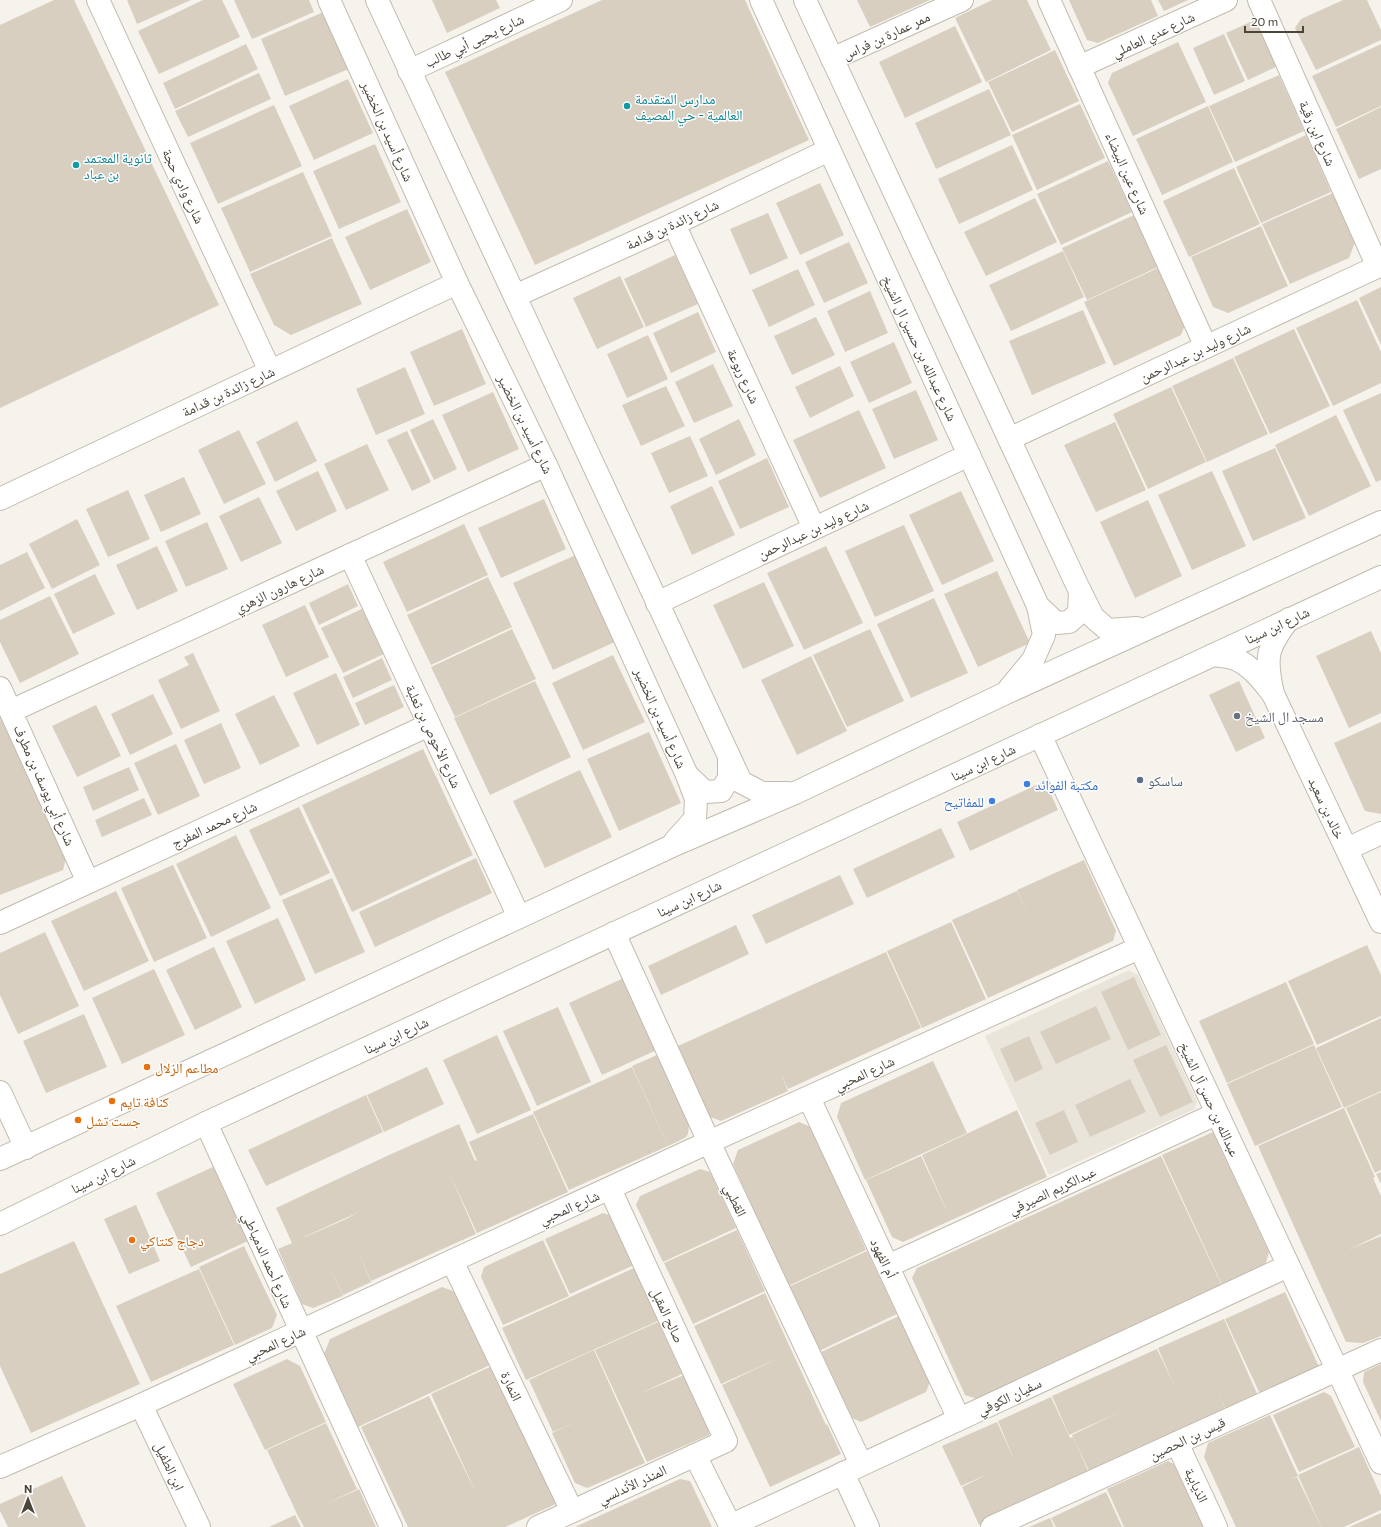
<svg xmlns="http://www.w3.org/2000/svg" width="1381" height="1527" font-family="Commissioner,'Noto Naskh Arabic',sans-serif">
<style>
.residential{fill:#eae5da}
.building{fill:#d8cfc1;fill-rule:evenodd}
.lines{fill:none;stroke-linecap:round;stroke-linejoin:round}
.minor-casing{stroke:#c2bbae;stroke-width:24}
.minor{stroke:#fff;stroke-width:22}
.culture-dot{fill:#0f9aa8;stroke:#fff;stroke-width:1.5}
.worship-dot{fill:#6b7280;stroke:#fff;stroke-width:1.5}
.service-dot{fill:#5c6f8a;stroke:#fff;stroke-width:1.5}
.shop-dot{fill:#3f7fe0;stroke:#fff;stroke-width:1.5}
.food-dot{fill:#e8710a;stroke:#fff;stroke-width:1.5}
.labels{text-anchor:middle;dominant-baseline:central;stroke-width:3;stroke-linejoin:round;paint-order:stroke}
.street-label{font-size:14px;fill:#4b4439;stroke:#fff}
.culture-label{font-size:14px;fill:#0d838f;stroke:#fff;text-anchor:start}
.worship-label{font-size:14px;fill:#5b616d;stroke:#fff;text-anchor:start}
.service-label{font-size:14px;fill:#4e5e75;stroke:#fff;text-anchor:start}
.shop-label{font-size:14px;fill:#366cbe;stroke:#fff;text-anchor:start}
.food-label{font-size:14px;fill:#c56008;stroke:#fff;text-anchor:start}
</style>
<rect width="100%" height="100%" fill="#f6f3ec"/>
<path class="residential" d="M1129 970 1138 975 1197 1101 1195 1109 1049 1175 985 1036Z"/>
<g class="building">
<path d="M54 0H74L219 305 0 408V25Z"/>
<path d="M127 0H191L137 24Z"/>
<path d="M203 0H222L240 37 159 74 138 31Z"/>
<path d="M234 0H309L314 12 252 39Z"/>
<path d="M432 0H496L500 8 447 33Z"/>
<path d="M602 0H745L809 140 535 265 445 72Z"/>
<path d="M857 0H930L870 27Z"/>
<path d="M992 0H1027L1051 50 986 82 955 18Z"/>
<path d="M1069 0H1151L1158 16 1098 43 1087 40Z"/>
<path d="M1158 0H1188L1164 11Z"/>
<path d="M1343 0H1367L1381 30V40L1316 70 1295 28 1301 19Z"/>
<path d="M326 11 351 68 285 96 261 39Z"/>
<path d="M1257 19 1278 66 1248 80 1226 33Z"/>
<path d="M955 26 982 82 905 118 879 62Z"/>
<path d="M1224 34 1245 81 1214 95 1193 48Z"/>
<path d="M1178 42 1206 102 1133 136 1108 83 1112 73Z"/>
<path d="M246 44 258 69 175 109 163 83Z"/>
<path d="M1381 44V106L1336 127 1312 76Z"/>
<path d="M1055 50 1079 101 1012 132 988 82Z"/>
<path d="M259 73 271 99 188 137 175 111Z"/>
<path d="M1279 75 1304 131 1235 162 1209 106Z"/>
<path d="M348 79 373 133 314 160 289 106Z"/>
<path d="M989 89 1011 135 936 169 915 123Z"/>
<path d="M1080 104 1105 158 1037 190 1012 135Z"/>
<path d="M274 105 302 166 218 204 190 143Z"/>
<path d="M1208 106 1233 162 1162 195 1136 139Z"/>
<path d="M1381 107V169L1359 179 1336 129Z"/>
<path d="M1306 135 1331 192 1261 223 1236 167Z"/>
<path d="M375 144 401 202 339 229 313 171Z"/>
<path d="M1012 145 1033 190 959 224 938 179Z"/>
<path d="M1108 161 1132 212 1061 245 1037 194Z"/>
<path d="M1234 168 1260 224 1189 257 1163 201Z"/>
<path d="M303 172 332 236 250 272 221 208Z"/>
<path d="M820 183 844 235 800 255 776 203Z"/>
<path d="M1333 193 1355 242 1349 258 1290 284 1262 224Z"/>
<path d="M1035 198 1057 242 986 276 964 232Z"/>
<path d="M407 209 431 262 370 290 345 237Z"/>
<path d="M768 213 788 258 750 275 730 229Z"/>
<path d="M1134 215 1158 267 1087 300 1062 248Z"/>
<path d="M1261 226 1288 286 1228 313 1213 307 1191 257Z"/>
<path d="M332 238 362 304 291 335 274 325 250 274Z"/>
<path d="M849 242 868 283 824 303 805 262Z"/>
<path d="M1063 251 1084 297 1011 331 989 285Z"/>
<path d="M675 255 698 304 646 327 624 279Z"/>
<path d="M1158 268 1185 325 1181 335 1114 366 1084 302Z"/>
<path d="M798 269 815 305 769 327 752 290Z"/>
<path d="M620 276 644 327 597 349 573 298Z"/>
<path d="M1381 287V345L1359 298Z"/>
<path d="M870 291 888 333 845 352 827 311Z"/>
<path d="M1357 300 1381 352V383L1333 406 1296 328Z"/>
<path d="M1083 310 1106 363 1032 395 1009 341Z"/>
<path d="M698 312 716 352 671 373 653 333Z"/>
<path d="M816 317 835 355 792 375 774 336Z"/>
<path d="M462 329 486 384 434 406 410 352Z"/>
<path d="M1294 329 1330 406 1270 434 1234 357Z"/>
<path d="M648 335 668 379 627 398 607 354Z"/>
<path d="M894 342 912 383 869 403 850 362Z"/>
<path d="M1233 358 1268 434 1207 462 1172 386Z"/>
<path d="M713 364 733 406 694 423 675 382Z"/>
<path d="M840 366 854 396 810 418 795 387Z"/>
<path d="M405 367 425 414 376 435 356 389Z"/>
<path d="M666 386 685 426 641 446 622 405Z"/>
<path d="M1171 387 1206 462 1148 489 1113 414Z"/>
<path d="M916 390 938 440 894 459 872 409Z"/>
<path d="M493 392 519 449 468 472 442 415Z"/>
<path d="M1381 393V480L1376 482 1343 410Z"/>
<path d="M859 410 886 468 820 498 793 440Z"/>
<path d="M1336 415 1371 486 1309 516 1275 445Z"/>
<path d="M433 419 457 469 434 480 410 430Z"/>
<path d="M739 419 756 455 716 475 699 439Z"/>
<path d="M297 421 317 461 275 482 256 442Z"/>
<path d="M1115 422 1146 490 1096 512 1064 445Z"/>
<path d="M239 430 266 484 224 504 198 450Z"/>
<path d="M407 431 431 482 412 491 387 440Z"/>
<path d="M690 436 708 476 669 493 651 453Z"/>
<path d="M367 444 389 490 346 510 324 464Z"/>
<path d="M1275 448 1306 518 1253 541 1222 471Z"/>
<path d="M767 458 789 507 740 529 718 481Z"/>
<path d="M318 471 337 511 296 531 276 491Z"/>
<path d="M1212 471 1246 546 1192 570 1158 495Z"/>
<path d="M184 477 201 514 161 532 144 495Z"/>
<path d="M712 486 735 535 692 555 670 506Z"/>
<path d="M128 490 150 539 108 557 86 509Z"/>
<path d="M961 491 994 561 942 585 909 515Z"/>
<path d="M259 497 282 543 241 562 219 516Z"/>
<path d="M544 499 566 549 501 578 478 528Z"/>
<path d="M1148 500 1182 576 1135 598 1100 522Z"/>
<path d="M77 519 100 565 52 589 29 544Z"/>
<path d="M207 522 228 569 186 587 165 541Z"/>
<path d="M464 524 488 575 407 612 383 562Z"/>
<path d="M904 525 934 591 875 617 845 551Z"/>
<path d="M157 546 178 591 137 610 116 565Z"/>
<path d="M826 546 863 623 804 650 767 573Z"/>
<path d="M27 552 45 588 0 611V565Z"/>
<path d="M578 554 617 641 553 670 513 583Z"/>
<path d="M997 571 1030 643 978 667 944 594Z"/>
<path d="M95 574 115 614 73 634 54 594Z"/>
<path d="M488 577 512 627 431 665 407 615Z"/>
<path d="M764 582 794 646 743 669 713 605Z"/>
<path d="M348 584 358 606 319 625 309 603Z"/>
<path d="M50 596 79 654 20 683 0 642V620Z"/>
<path d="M934 598 968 673 911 698 877 624Z"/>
<path d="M305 605 329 657 286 677 262 625Z"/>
<path d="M364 608 386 653 343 673 321 628Z"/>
<path d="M512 629 536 679 455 717 431 667Z"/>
<path d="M870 629 904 701 847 727 813 655Z"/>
<path d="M1371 631 1381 653V713L1349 728 1316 656Z"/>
<path d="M193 653 220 711 181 729 158 680 189 665 184 657Z"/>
<path d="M613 655 645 722 583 750 552 683Z"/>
<path d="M811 656 847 731 797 755 761 680Z"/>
<path d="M382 658 392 680 353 698 343 677Z"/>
<path d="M336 673 360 725 317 745 293 693Z"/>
<path d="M535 681 571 757 490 795 454 718Z"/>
<path d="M1239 681 1265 738 1236 752 1209 695Z"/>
<path d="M394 685 404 707 365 725 355 703Z"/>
<path d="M153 694 173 734 130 755 111 714Z"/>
<path d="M274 695 300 746 260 765 235 714Z"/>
<path d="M96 705 121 756 77 777 52 726Z"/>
<path d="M0 715 66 858 63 870 0 895Z"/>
<path d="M1381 722V814L1365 811 1334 743Z"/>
<path d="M221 723 241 768 204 784 184 740Z"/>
<path d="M649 732 681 803 619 831 587 759Z"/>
<path d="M176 744 200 796 158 815 134 763Z"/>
<path d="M423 749 473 855 352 912 302 805Z"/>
<path d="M129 767 139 790 93 811 83 787Z"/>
<path d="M580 770 612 837 545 868 513 801Z"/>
<path d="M1045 781 1058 810 970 851 957 822Z"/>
<path d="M144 798 152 815 102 837 95 820Z"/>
<path d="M299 807 330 873 280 896 249 830Z"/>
<path d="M941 828 955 857 867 898 853 869Z"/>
<path d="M236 835 271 908 211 937 176 864Z"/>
<path d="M476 858 492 893 375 947 359 912Z"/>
<path d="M1084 860 1116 931 1113 941 988 998 952 920 1017 891 1028 914 1017 890Z"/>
<path d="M173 865 207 938 154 962 121 888Z"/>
<path d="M840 875 854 904 766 944 752 915Z"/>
<path d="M332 878 365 952 315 974 282 900Z"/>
<path d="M116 891 149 961 84 991 51 921Z"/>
<path d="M278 918 306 980 255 1004 226 941Z"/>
<path d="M951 922 986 999 922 1028 887 951Z"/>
<path d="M736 925 749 954 661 995 648 966Z"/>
<path d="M45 932 79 1006 18 1034 0 995V953Z"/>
<path d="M1367 945 1381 975V1016L1317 1045 1288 981Z"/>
<path d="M214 947 242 1007 195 1030 166 970Z"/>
<path d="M886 952 921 1028 788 1089 781 1074 788 1091 721 1121 710 1117 678 1046 821 981 831 1003 821 981Z"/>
<path d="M154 969 185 1035 122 1064 92 998Z"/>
<path d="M626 977 659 1049 602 1075 569 1003Z"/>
<path d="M1134 977 1161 1035 1128 1050 1101 992Z"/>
<path d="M1286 982 1314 1044 1227 1083 1199 1021Z"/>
<path d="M1096 1006 1111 1039 1056 1064 1040 1032Z"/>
<path d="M558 1007 591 1082 537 1106 503 1031Z"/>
<path d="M84 1014 107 1067 46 1093 23 1041Z"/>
<path d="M1381 1018V1091L1344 1108 1316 1048Z"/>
<path d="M497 1035 531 1110 477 1134 443 1060Z"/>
<path d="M1029 1036 1043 1069 1015 1082 1000 1049Z"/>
<path d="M1166 1045 1193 1102 1160 1117 1133 1060Z"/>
<path d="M1314 1045 1342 1107 1255 1146 1227 1084Z"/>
<path d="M657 1055 689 1125 688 1134 685 1138 668 1146 632 1066Z"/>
<path d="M933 1061 967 1133 865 1180 837 1117 841 1103Z"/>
<path d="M427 1067 444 1104 384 1132 367 1095Z"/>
<path d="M632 1067 668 1146 569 1190 533 1112Z"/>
<path d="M1130 1079 1146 1112 1090 1137 1075 1105Z"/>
<path d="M1381 1092V1170L1375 1173 1346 1108Z"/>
<path d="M366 1095 383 1132 266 1186 248 1150Z"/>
<path d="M1344 1108 1375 1177 1352 1187 1373 1178 1381 1196V1234L1350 1249 1381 1236V1336L1363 1343 1346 1342 1258 1146Z"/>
<path d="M1017 1110 1047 1177 903 1242 892 1237 866 1180 921 1156 950 1218 922 1155Z"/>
<path d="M1064 1110 1078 1142 1050 1155 1035 1123Z"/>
<path d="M533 1114 568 1192 477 1233 449 1172 476 1234 371 1281 357 1249 371 1282 343 1295 328 1263 343 1296 313 1308 302 1304 278 1249 292 1243 276 1208 389 1155 399 1176 389 1155 459 1124 475 1161 477 1160 482 1172 469 1142ZM359 1212 344 1220 305 1237H304Z"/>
<path d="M799 1122 811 1127 866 1250 788 1286 733 1164 738 1150Z"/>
<path d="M1213 1132 1269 1252 1265 1266 1222 1285 1162 1155Z"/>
<path d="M1161 1156 1222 1286 977 1399 965 1395 912 1278 917 1268Z"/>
<path d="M213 1167 248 1241 191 1267 156 1193Z"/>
<path d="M700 1169 710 1172 736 1228 663 1262 636 1205 640 1196Z"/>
<path d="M1381 1172V1184L1376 1174Z"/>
<path d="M136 1205 160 1261 129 1274 104 1219Z"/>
<path d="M603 1213 612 1216 634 1265 570 1294 545 1239Z"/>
<path d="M737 1230 765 1291 693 1324 664 1263Z"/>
<path d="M543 1240 569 1296 503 1325 481 1277 484 1267Z"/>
<path d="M74 1241 140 1384 31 1433 0 1366V1274Z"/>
<path d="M244 1246 277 1315 272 1328 235 1345 199 1267Z"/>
<path d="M867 1251 897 1314 819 1351 788 1287Z"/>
<path d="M634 1268 658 1321 526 1380 502 1328Z"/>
<path d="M199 1269 234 1345 151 1382 116 1306Z"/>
<path d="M442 1287 456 1292 490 1365 358 1427 324 1354 330 1339Z"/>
<path d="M1285 1292 1319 1367 1260 1394 1225 1319Z"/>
<path d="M765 1293 826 1425 827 1424 841 1454 770 1487 722 1385 779 1358 721 1384 694 1326Z"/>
<path d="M899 1316 930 1381 926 1392 861 1422 852 1418 821 1352Z"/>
<path d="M1224 1319 1258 1396 1226 1410 1218 1392 1226 1411 1090 1473 1072 1435 1120 1412 1069 1435 1052 1396 1157 1349 1174 1385 1158 1348Z"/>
<path d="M658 1322 682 1374 639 1394 684 1375 708 1428 709 1435 647 1462 595 1350Z"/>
<path d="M594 1350 645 1463 587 1488 575 1483 552 1433 578 1421 553 1432 529 1380Z"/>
<path d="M287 1359 300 1366 326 1422 265 1450 233 1384Z"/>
<path d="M1381 1364V1421L1363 1382 1364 1372Z"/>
<path d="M492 1366 556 1504 505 1527H408L361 1427 429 1396 477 1495 431 1394Z"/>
<path d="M1324 1392 1331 1396 1355 1447 1299 1472 1273 1415Z"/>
<path d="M1051 1397 1070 1438 1073 1437 1090 1475 979 1525 962 1487 988 1474 961 1486 942 1446 997 1422 1015 1462 998 1421Z"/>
<path d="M1270 1415 1298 1476 1290 1479 1297 1477 1321 1527H1236L1204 1457 1208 1443Z"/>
<path d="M326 1423 357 1489 324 1505 359 1489 376 1527H304L298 1516 267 1450Z"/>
<path d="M1359 1447 1381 1496V1510L1344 1527H1321L1298 1475Z"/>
<path d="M1168 1461 1177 1466 1203 1527H1124L1107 1489Z"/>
<path d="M62 1476 86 1527H8L0 1511V1504Z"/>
<path d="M680 1479 690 1481 712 1527H575Z"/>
<path d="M1106 1492 1122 1527H1056L1051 1518Z"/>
<path d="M1381 1513V1527H1349Z"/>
<path d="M295 1515 301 1527H269Z"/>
<path d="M1050 1518 1054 1527H1029Z"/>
</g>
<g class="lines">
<defs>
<g id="minor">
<path d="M98 0 270 371"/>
<path d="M329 0 457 283 546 465 687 775 696 799 695 819 675 841"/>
<path d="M377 0 741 782 762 793H788"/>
<path d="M761 0 1038 606 1044 635 1033 660 1009 689"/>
<path d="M805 0 1078 587 1093 617 1108 630 1137 628"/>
<path d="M1049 0 1206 347"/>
<path d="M1259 0 1378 267"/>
<path d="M832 59 962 0"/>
<path d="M1079 67 1226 0"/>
<path d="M409 71 561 0"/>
<path d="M674 224 814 528"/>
<path d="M515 296 674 224 829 150"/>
<path d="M1009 439 1381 265"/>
<path d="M0 499 457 283"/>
<path d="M350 555 519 917"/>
<path d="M657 603 969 455"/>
<path d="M1038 606 1056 623 1069 622 1079 613 1080 591"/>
<path d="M1213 655C1219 656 1226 656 1232 658 1249 663 1262 680 1273 694L1381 922"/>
<path d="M0 688 88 882"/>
<path d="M1273 694C1265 658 1266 648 1289 619"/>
<path d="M11 711 546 465"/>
<path d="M1040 735 1381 1463"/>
<path d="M687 775 705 792 721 791 729 778V757"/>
<path d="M1347 849 1381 833"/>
<path d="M0 923 429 725"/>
<path d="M614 933 709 1142 861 1464"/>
<path d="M0 1092 26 1148"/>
<path d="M809 1098 959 1419"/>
<path d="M206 1123 391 1527"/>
<path d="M0 1159 672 846 795 793 1006 693 1381 522"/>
<path d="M0 1224 206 1123 1381 577"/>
<path d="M452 1261 572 1511"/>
<path d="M888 1266 1216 1114"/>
<path d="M141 1405 199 1527"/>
<path d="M1177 1443 1216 1527"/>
<path d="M695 1455 731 1527"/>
<path d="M0 1467 141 1405 709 1142 1139 948"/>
<path d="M843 1473 868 1527"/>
<path d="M730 1526 1288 1266"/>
<path d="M538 1527 726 1441 610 1189"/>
<path d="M992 1527 1381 1350"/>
</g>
</defs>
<use href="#minor" class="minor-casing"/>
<use href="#minor" class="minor"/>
</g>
<g class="culture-dot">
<circle cx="627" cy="106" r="4"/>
<circle cx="76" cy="165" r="4"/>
</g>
<circle class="worship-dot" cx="1237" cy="716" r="4"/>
<circle class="service-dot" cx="1140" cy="780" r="4"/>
<g class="shop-dot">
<circle cx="1027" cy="784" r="4"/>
<circle cx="992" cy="801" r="4"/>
</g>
<g class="food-dot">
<circle cx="147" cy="1067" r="4"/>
<circle cx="112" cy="1101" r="4"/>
<circle cx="78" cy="1120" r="4"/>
<circle cx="132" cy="1240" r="4"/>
</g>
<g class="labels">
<g class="street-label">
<text transform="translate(1153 34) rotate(-25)">شارع عدي العاملي</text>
<text transform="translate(886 35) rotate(-25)">ممر عمارة بن فراس</text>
<text transform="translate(474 40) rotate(-25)">شارع يحيى أبي طالب</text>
<text transform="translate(388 131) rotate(66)">شارع أسيد بن الخضير</text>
<text transform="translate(1318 133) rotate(66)">شارع ابن رقية</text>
<text transform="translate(1128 173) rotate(66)">شارع عين البيضاء</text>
<text transform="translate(184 186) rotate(65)">شارع وادي حجة</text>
<text transform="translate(672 224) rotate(-25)">شارع زائدة بن قدامة</text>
<text transform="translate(920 348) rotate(65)">شارع عبدالله بن حسين ال الشيخ</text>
<text transform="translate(1195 352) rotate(-25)">شارع وليد بن عبدالرحمن</text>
<text transform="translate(744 376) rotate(65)">شارع ربوعة</text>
<text transform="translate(228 391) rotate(-25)">شارع زائدة بن قدامة</text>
<text transform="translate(526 424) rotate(64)">شارع أسيد بن الخضير</text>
<text transform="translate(813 529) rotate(-25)">شارع وليد بن عبدالرحمن</text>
<text transform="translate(279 588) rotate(-25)">شارع هارون الزهري</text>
<text transform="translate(1277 625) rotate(-25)">شارع ابن سينا</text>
<text transform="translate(661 718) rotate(66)">شارع أسيد بن الخضير</text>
<text transform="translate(434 736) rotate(65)">شارع الأحوص بن ثعلبة</text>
<text transform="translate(983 762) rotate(-25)">شارع ابن سينا</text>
<text transform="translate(45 785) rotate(66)">شارع أبي يوسف بن مطرف</text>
<text transform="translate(1327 808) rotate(65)">خالد بن سعيد</text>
<text transform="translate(214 824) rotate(-25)">شارع محمد المفرج</text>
<text transform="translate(689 898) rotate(-25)">شارع ابن سينا</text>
<text transform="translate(396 1035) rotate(-25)">شارع ابن سينا</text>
<text transform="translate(864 1073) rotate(-25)">شارع المحبي</text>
<text transform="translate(1210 1099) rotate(65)">عبدالله بن حسن آل الشيخ</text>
<text transform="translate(103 1174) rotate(-26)">شارع ابن سينا</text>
<text transform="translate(1052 1190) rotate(-25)">عبدالكريم الصيرفي</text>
<text transform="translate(736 1200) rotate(65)">القطبي</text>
<text transform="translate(569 1207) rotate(-24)">شارع المحبي</text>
<text transform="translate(884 1258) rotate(65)">أم الفهود</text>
<text transform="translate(268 1260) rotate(66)">شارع أحمد الدمياطي</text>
<text transform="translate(668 1315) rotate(65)">صالح المقبل</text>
<text transform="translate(275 1343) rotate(-25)">شارع المحبي</text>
<text transform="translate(512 1386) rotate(65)">النمارة</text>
<text transform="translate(1009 1396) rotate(-25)">سفيان الكوفي</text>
<text transform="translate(1187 1438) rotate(-25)">قيس بن الحصين</text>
<text transform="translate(170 1466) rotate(65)">ابن الطفيل</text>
<text transform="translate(632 1484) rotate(-25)">المنذر الأندلسي</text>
<text transform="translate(1197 1485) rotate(65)">الذيابية</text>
</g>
<g class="culture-label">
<text x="635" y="98">مدارس المتقدمة<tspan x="635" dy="16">العالمية - حي المصيف</tspan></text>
<text x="84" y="157">ثانوية المعتمد<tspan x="84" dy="16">بن عباد</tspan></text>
</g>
<g class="worship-label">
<text x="1245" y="716">مسجد ال الشيخ</text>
</g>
<g class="service-label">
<text x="1148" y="780">ساسكو</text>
</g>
<g class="shop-label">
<text x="1035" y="784">مكتبة الفوائد</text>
<text x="984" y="801" text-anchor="end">للمفاتيح</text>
</g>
<g class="food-label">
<text x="155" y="1067">مطاعم الزلال</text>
<text x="120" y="1101">كنافة تايم</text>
<text x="86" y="1120">جست تشل</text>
<text x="140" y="1240">دجاج كنتاكي</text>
</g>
</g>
<g transform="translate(28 1499)" stroke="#ffffff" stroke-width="3" paint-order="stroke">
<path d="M0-3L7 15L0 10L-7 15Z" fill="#4b4439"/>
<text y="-6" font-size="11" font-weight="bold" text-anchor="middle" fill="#4b4439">N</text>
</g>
<path d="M1245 26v6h58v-6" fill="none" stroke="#4b4439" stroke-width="2"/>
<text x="1251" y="26" font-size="12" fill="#4b4439" stroke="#ffffff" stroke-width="3" paint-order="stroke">20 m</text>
</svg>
